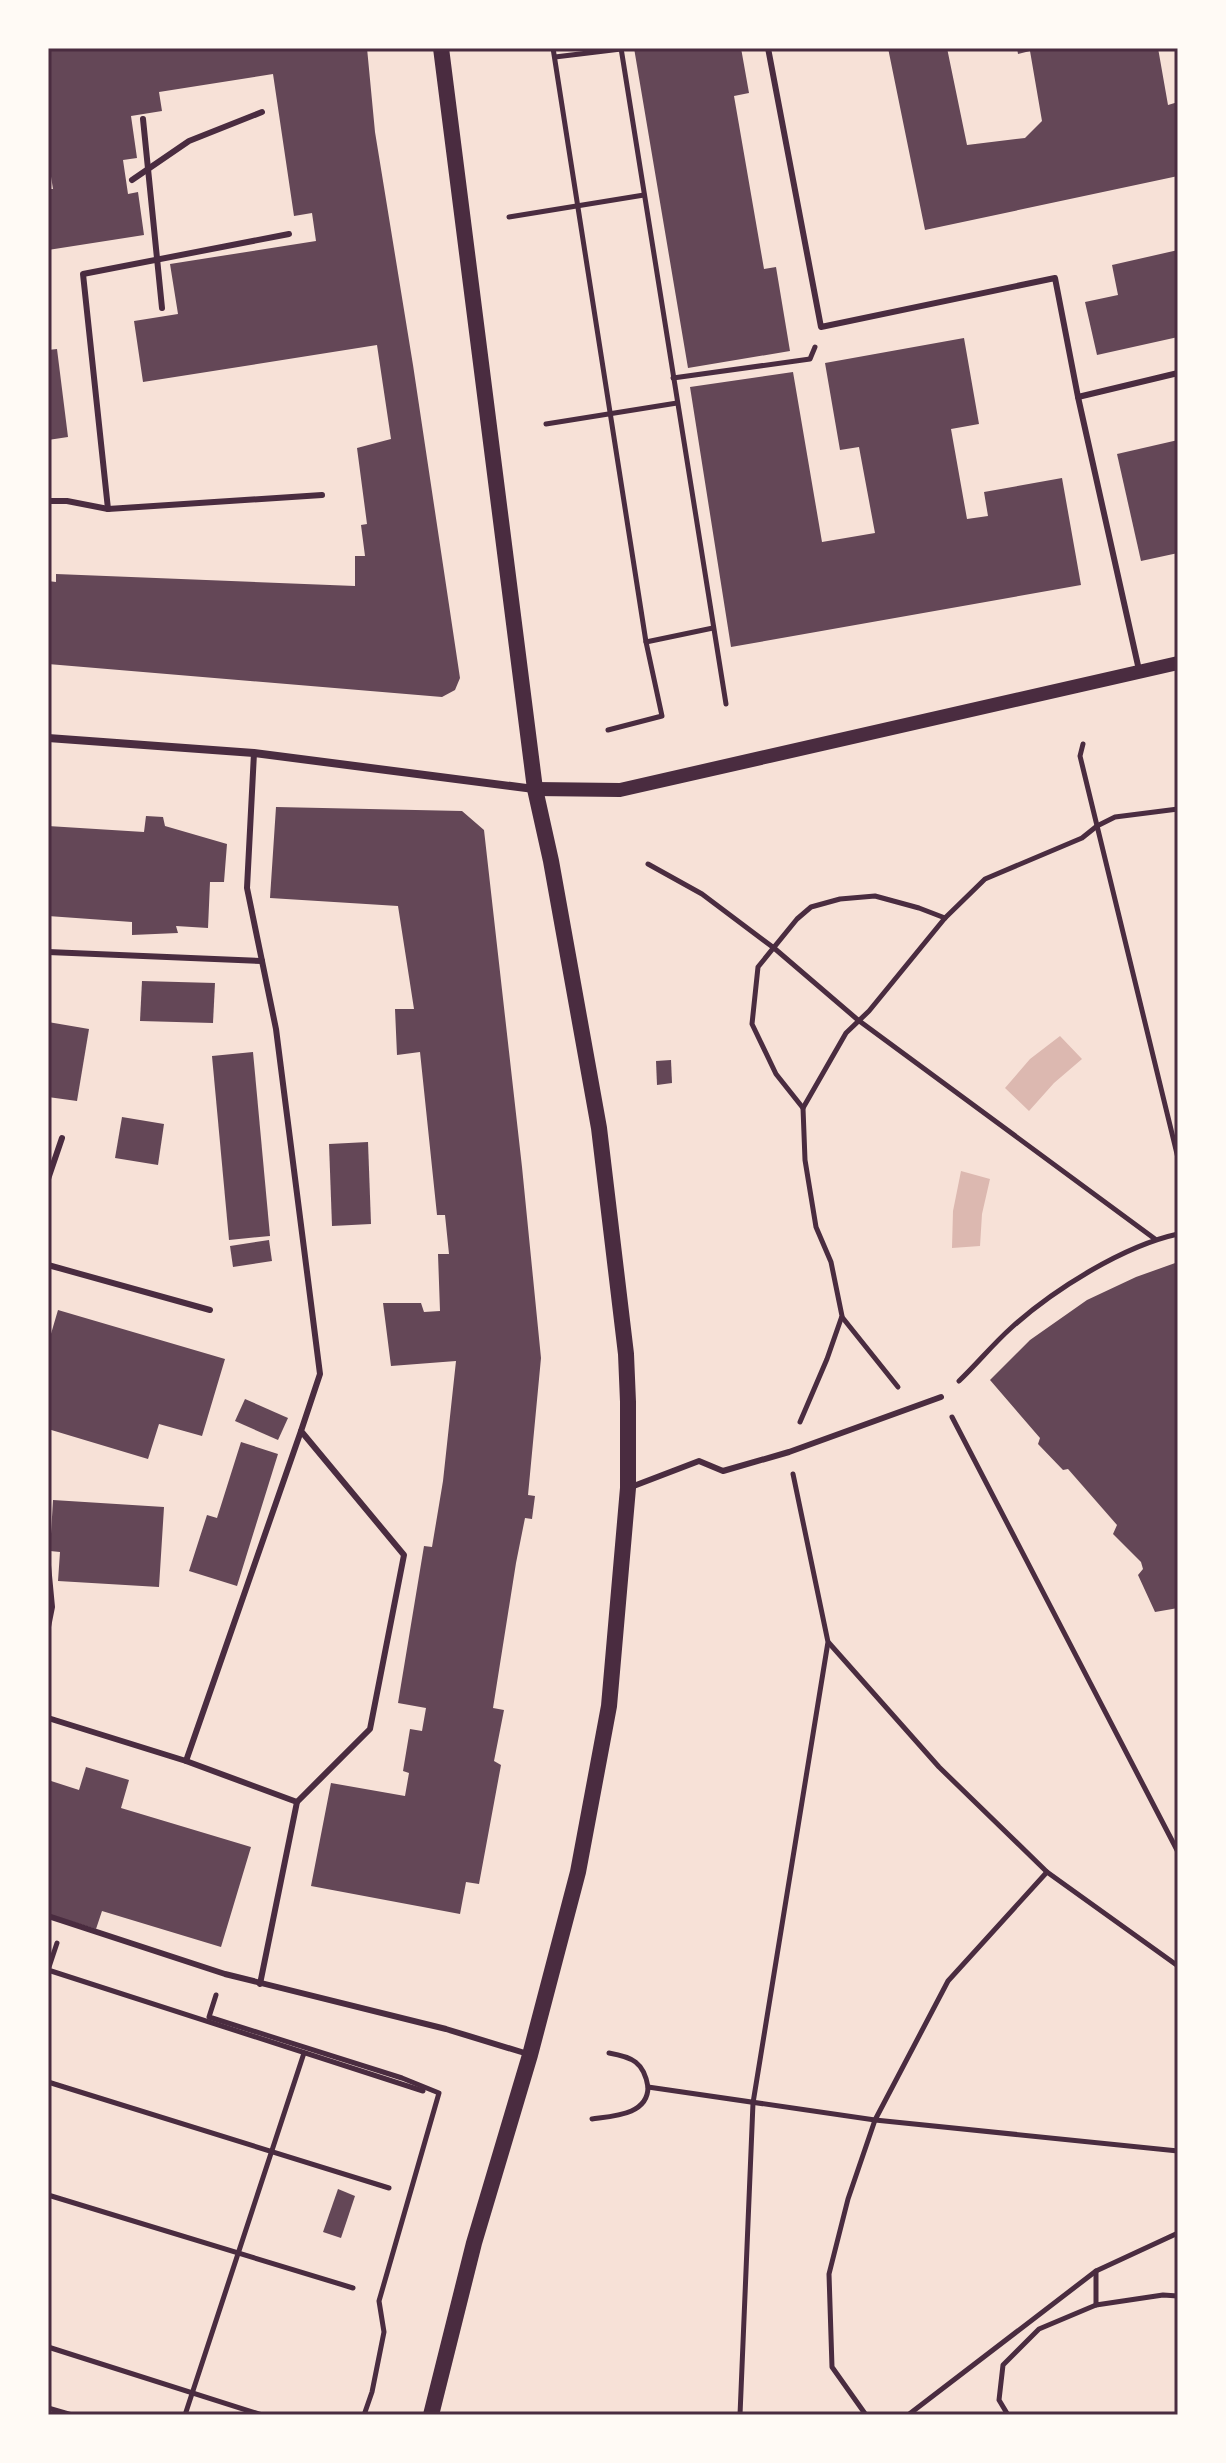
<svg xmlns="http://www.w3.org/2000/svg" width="1226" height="2463" font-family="'Noto Sans',sans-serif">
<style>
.water{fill:#dcb8b0}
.building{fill:#644757}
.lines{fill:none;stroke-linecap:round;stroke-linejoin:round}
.path{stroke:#4a2c40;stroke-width:5}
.service{stroke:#4a2c40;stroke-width:6}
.minor{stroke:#4a2c40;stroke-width:8}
.tertiary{stroke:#4a2c40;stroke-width:14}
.secondary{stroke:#4a2c40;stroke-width:16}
.neatline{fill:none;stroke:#4a2c40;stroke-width:3}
</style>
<rect width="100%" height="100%" fill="#f7e1d7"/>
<g class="water">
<path d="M1060 1036 1082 1059 1054 1083 1029 1111 1005 1088 1030 1059Z"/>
<path d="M961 1171 990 1179 982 1214 980 1246 952 1248 953 1211Z"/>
</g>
<g class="building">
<path d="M48 48H367L375 132 413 365 460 678 455 690 442 697 48 664V581L56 582V574L355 586V556H365L361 525 367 524 357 448 391 439 377 345 143 382 134 321 178 314 170 264 316 241 312 213 294 216 273 74 159 92 162 111 131 116 137 158 123 160 128 194 138 192 144 235 48 250V189H53L48 158Z"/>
<path d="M634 48H741L749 93 734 96 764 269 776 267 790 351 688 368Z"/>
<path d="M888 48H947L967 145 1025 138 1042 121 1030 51 1018 54 1017 48H1158L1168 105 1178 102V176L925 230Z"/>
<path d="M1178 250V337L1097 355 1085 302 1118 295 1112 265Z"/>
<path d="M964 338 979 424 951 429 967 519 988 516 984 492 1062 478 1081 585 731 647 690 387 793 372 822 542 875 533 859 447 840 450 825 363Z"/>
<path d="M57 349 68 437 48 440V350Z"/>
<path d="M1178 440V553L1141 561 1117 454Z"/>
<path d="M276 807 462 811 484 830 522 1167 541 1358 528 1495 535 1496 532 1519 525 1518 516 1563 493 1708 504 1710 494 1761 501 1765 479 1884 466 1882 460 1914 311 1886 331 1783 405 1796 409 1773 403 1771 410 1729 422 1731 426 1708 398 1703 424 1546 432 1547 443 1481 456 1361 391 1366 383 1303H421L424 1312 440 1311 438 1254H449L445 1215H437L420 1052 397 1055 395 1009H414L398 906 270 898Z"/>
<path d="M146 816 163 817 165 826 227 844 224 882H210L208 928 176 926 178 933 132 935V922L48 916V826L144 832Z"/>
<path d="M142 981 215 983 213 1023 140 1021Z"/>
<path d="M48 1022 89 1029 77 1101 48 1097Z"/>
<path d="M253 1052 270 1236 229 1240 212 1056Z"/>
<path d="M671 1060 672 1083 657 1085 656 1061Z"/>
<path d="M122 1117 164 1124 158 1165 115 1158Z"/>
<path d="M368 1142 371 1224 332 1226 329 1144Z"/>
<path d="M269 1240 272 1261 233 1267 230 1246Z"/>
<path d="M1178 1262V1608L1155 1612 1138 1575 1143 1569 1141 1562 1113 1534 1117 1525 1068 1469 1063 1470 1038 1444 1040 1438 990 1380 1030 1340 1087 1300 1136 1277Z"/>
<path d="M58 1310 225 1359 202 1436 159 1424 148 1459 48 1429V1344Z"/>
<path d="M245 1399 288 1418 278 1440 235 1421Z"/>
<path d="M241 1442 278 1454 237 1586 189 1571 207 1515 217 1518Z"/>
<path d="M53 1500 164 1507 159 1587 58 1581 60 1552 50 1551Z"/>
<path d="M86 1767 129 1780 121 1808 251 1847 221 1947 102 1911 96 1929 48 1914V1780L79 1790Z"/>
<path d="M338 2189 355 2196 341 2238 323 2232Z"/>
</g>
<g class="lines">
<g class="path">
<path d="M553 48 646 642 662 716 608 730"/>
<path d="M621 48 726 704"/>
<path d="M555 57 621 49"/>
<path d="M509 217 644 195"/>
<path d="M673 378 810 359 815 347"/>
<path d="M546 424 677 403"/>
<path d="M646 642 713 628"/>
<path d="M1083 744 1080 756 1178 1158"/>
<path d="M648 864 702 894 774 948 858 1020 1155 1239"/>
<path d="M803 1108 846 1033 869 1011 945 918 985 879 1082 838 1097 826 1115 817 1178 809"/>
<path d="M842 1317 898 1387"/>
<path d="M959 1381C977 1364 993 1344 1011 1328 1053 1290 1123 1246 1178 1234"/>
<path d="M952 1417 1178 1852"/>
<path d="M800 1422 827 1359 842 1316 831 1262 816 1227 805 1160 803 1108 776 1074 752 1024 758 967 797 919 811 907 840 899 875 896 919 908 945 918"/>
<path d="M829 1643 939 1767 1047 1872 1178 1966"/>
<path d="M57 1943 48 1970 423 2091"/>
<path d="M216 1995 209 2017 402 2078 439 2093 379 2301 384 2332 372 2392 364 2415"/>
<path d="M609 2053C632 2057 644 2062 648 2087L875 2120 1178 2151"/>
<path d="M48 2082 389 2188"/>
<path d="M592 2119C613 2116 648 2115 648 2087"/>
<path d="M48 2195 353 2288"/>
<path d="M1096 2271V2305L1163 2295 1178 2296"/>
<path d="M48 2347 262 2415"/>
<path d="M48 2408 72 2415"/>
<path d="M185 2415 304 2053"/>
<path d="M740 2415 753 2103 828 1642 793 1474"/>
<path d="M866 2415 832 2367 829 2274 848 2199 875 2120 948 1981 1047 1872"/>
<path d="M908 2415 1096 2271 1178 2233"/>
<path d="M1008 2415 999 2400 1003 2365 1039 2329 1096 2305"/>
</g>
<g class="service">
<path d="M768 48 821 327 1055 278 1078 397 1139 670"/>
<path d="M143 119 162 308"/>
<path d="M132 180 189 141 262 112"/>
<path d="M1078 397 1178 373"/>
<path d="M48 501H67L108 509 322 495"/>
<path d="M108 509 83 274 289 234"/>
<path d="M254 753 247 888 276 1029 320 1374 301 1431 404 1555 370 1729 297 1802 260 1984"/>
<path d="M48 952 262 961"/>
<path d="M48 1179 62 1138"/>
<path d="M48 1265 210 1310"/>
<path d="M631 1487 699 1461 723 1471 789 1452 941 1397"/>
<path d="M48 1565 52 1607 48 1627"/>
<path d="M48 1718 186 1761 297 1802"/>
<path d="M186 1761 301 1431"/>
<path d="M48 1916 225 1974 446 2029 528 2054"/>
</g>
<path class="minor" d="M48 738 254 753 534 789"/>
<path class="tertiary" d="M535 789 620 790 1178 663"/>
<path class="secondary" d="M431 2415 474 2243 530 2055 578 1872 609 1706 628 1488V1402L626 1354 599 1128 551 861 535 789 441 48"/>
</g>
<rect width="1226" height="2463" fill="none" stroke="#fffaf5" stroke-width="100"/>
<rect x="50" y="50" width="1126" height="2363" class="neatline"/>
</svg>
